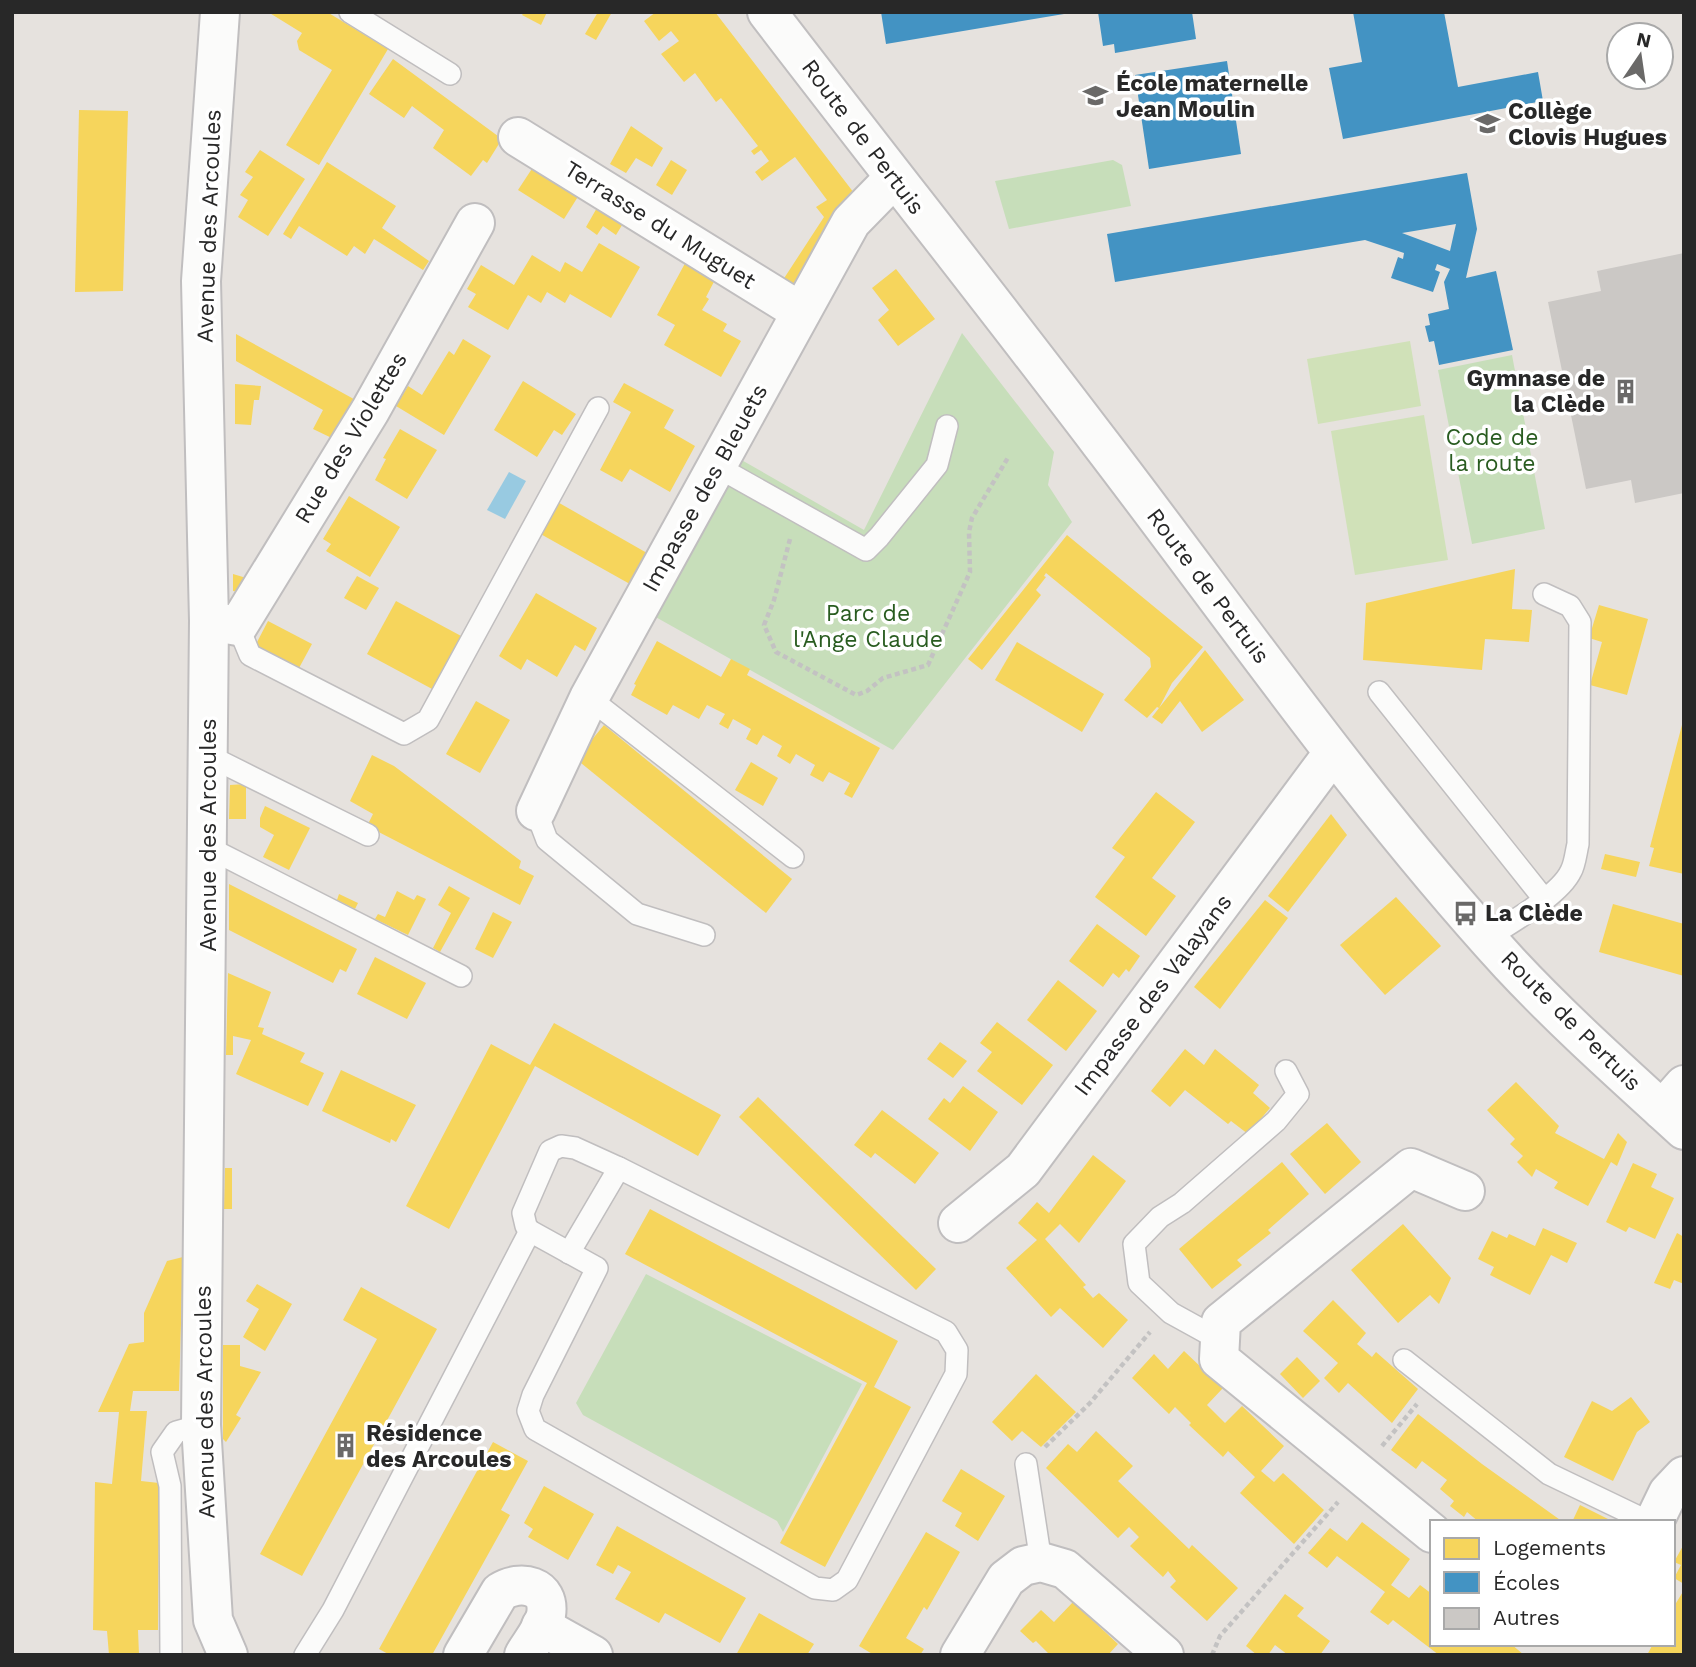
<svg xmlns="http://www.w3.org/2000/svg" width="1696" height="1667" font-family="'Work Sans',sans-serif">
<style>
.green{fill:#c7deba}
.pitch{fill:#d0e1b8}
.water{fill:#98cae1}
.homes{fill:#f6d55c}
.schools{fill:#4393c3;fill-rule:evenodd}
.building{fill:#cbc8c5}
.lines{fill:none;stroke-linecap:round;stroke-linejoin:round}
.service-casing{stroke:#c0bebf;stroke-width:24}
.minor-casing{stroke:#c0bebf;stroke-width:42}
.secondary-casing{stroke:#c0bebf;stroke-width:42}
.path{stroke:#c3c2c2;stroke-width:4.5;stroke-dasharray:5 3.5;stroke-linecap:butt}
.service{stroke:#fbfbfa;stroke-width:21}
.minor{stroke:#fbfbfa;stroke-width:38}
.secondary{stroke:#fbfbfa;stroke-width:38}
.labels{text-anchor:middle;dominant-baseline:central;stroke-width:7;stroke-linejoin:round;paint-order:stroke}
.poi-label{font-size:23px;font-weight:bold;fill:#282828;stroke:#fff;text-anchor:start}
.street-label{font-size:23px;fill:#282828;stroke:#fff}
.park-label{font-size:23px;fill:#295c20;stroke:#fff}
</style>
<rect width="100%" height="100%" fill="#e6e2de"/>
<g class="green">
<path d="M1113 160 1122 165 1131 206 1009 229 995 181Z"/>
<path d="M962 333 1054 452 1048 485 1072 522 893 750 652 615 738 458 864 530Z"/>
<path d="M1512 355 1545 529 1472 544 1438 370Z"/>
<path d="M646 1274 862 1384 783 1532 777 1521 583 1415 576 1403Z"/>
</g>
<g class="pitch">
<path d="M1410 341 1421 406 1318 424 1307 359Z"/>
<path d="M1424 415 1448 560 1355 575 1331 431Z"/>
</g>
<path class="water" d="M509 472 526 481 505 519 487 510Z"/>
<g class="homes">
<path d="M268 12H327L388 49 319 165 286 145 332 70 299 50 297 41 302 33Z"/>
<path d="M524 12H547L541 25 522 15Z"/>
<path d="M598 12H612L596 40 585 34Z"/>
<path d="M656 12H715L854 193 799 297 779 286 824 217 816 207 827 200 795 157 762 181 755 172 769 161 761 150 754 155 751 151 758 146 721 98 716 102 695 73 684 82 661 54 679 41 671 31 659 41 644 21Z"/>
<path d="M393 59 502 139 487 163 483 160 471 176 433 148 444 130 412 106 404 118 369 94Z"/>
<path d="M79 110 128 111 123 291 75 292Z"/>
<path d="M631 126 663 148 652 167 636 158 626 173 610 164Z"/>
<path d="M260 150 305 179 268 236 238 217 248 200 240 195 253 177 245 172Z"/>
<path d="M539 158 627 217 616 235 603 226 597 235 586 227 598 206 579 195 564 219 518 190Z"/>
<path d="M671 160 687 170 672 195 656 185Z"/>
<path d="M327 162 396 206 382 228 429 261 423 270 374 239 365 254 354 246 347 256 299 226 291 239 283 234Z"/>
<path d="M599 243 640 267 611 318 570 294 565 303 547 292 541 303 528 295 508 330 468 307 476 294 467 289 481 265 514 285 532 255 560 272 565 262 582 272Z"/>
<path d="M689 256 718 274 706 297 709 299 702 310 727 324 723 331 741 341 721 377 664 345 675 325 657 315Z"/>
<path d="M896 269 935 319 898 346 878 320 889 310 872 288Z"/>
<path d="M236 334 361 403 338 441 313 429 323 410 236 361Z"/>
<path d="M463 339 491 356 444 435 396 406 408 386 422 395 449 351 454 355Z"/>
<path d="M523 381 576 414 562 435 554 430 537 457 494 430Z"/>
<path d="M624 383 674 410 664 428 695 446 670 492 630 469 622 482 600 470 631 412 613 402Z"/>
<path d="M235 384 261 386 259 400H254L251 425 235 424Z"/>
<path d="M400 429 437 450 407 499 375 480 386 459 383 458Z"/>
<path d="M349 496 400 527 370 577 326 551 331 544 323 539Z"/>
<path d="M554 500 654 557 637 588 537 532Z"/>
<path d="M1067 535 1203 647 1172 683 1159 708 1205 650 1244 700 1202 732 1180 701 1162 724 1152 717 1159 708 1157 707 1147 718 1124 700 1151 667 1150 658 1046 573 1044 576 1046 577 1036 590 1041 595 982 670 968 659Z"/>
<path d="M1515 569 1512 609 1532 610 1529 642 1485 639 1482 670 1363 660 1366 603Z"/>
<path d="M233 574 253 580 245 593 233 591Z"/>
<path d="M357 576 379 588 366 610 344 598Z"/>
<path d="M536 593 597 628 585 651 575 645 557 677 527 659 521 670 499 656Z"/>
<path d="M396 601 463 637 434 690 367 654Z"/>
<path d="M1599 605 1648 619 1627 695 1590 685 1602 642 1589 638Z"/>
<path d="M268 621 312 644 299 668 255 646Z"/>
<path d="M657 641 721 677 731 659 750 669 747 675 880 748 852 798 844 794 850 783 829 772 823 782 810 775 815 765 796 754 790 764 777 756 782 746 763 735 757 745 746 739 751 729 733 719 728 729 719 724 725 714 707 705 699 719 673 705 667 715 631 695 636 685 634 684Z"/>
<path d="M1017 642 1104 694 1082 732 995 680Z"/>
<path d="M476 701 510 720 480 773 446 754Z"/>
<path d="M1683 721H1684V874L1649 866 1654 848 1650 847Z"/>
<path d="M604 725 792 879 766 913 576 759Z"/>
<path d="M372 755 394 766 521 861 519 868 534 876 520 905 367 826 373 814 350 801Z"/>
<path d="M751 762 778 778 763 806 735 790Z"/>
<path d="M246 784V819H229L230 785Z"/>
<path d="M1156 792 1195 822 1152 878 1176 896 1146 936 1095 897 1125 857 1112 848Z"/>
<path d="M265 806 310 828 289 870 263 857 274 835 260 827V818Z"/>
<path d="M1331 814 1347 835 1288 912 1268 896Z"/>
<path d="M1605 854 1640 862 1636 877 1601 869Z"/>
<path d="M229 884 357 949 346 972 340 969 333 983 229 930Z"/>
<path d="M449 886 470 898 440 952 433 948 451 913 438 905Z"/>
<path d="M397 891 414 900 417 895 426 899 408 935 375 919 378 914 385 917Z"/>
<path d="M339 894 358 903 355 909 337 900Z"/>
<path d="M1396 897 1441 946 1385 995 1340 945Z"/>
<path d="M1265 900 1288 918 1220 1009 1194 987Z"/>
<path d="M1613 904 1684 924V976L1599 952Z"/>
<path d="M493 912 512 922 493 958 475 949Z"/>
<path d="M1097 924 1140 956 1129 972 1126 969 1119 978 1113 973 1103 987 1069 961Z"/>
<path d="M375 957 426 983 407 1019 357 994Z"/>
<path d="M228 973 271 992 258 1027 264 1028 262 1034 305 1053 300 1062 324 1073 308 1106 236 1074 251 1040 233 1036V1055H226Z"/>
<path d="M1058 980 1097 1011 1066 1051 1027 1020Z"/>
<path d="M997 1022 1053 1065 1022 1105 977 1071 992 1052 980 1043Z"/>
<path d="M554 1023 721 1115 698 1156 535 1066 449 1229 406 1206 491 1044 530 1065Z"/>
<path d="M940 1042 967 1061 953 1078 927 1059Z"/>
<path d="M1185 1049 1204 1065 1215 1049 1259 1085 1253 1093 1270 1108 1248 1134 1231 1121 1228 1124 1185 1090 1170 1107 1151 1091Z"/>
<path d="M341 1070 416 1105 396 1142 391 1139 390 1143 322 1111Z"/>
<path d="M1516 1082 1559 1126 1555 1133 1604 1159 1618 1133 1627 1142 1617 1166 1611 1162 1588 1206 1554 1188 1558 1182 1536 1169 1532 1177 1517 1162 1523 1156 1510 1144 1515 1139 1487 1110Z"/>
<path d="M963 1086 998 1112 970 1151 928 1119 944 1098 950 1103Z"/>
<path d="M758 1097 936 1269 916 1290 739 1117Z"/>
<path d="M882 1110 939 1153 915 1184 875 1153 871 1158 854 1145Z"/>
<path d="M1327 1123 1361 1162 1325 1194 1290 1154Z"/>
<path d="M1093 1155 1126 1181 1079 1243 1060 1224 1045 1239 1086 1285 1083 1287 1093 1298 1099 1293 1128 1320 1103 1348 1060 1308 1051 1317 1006 1268 1037 1240 1018 1223 1037 1202 1049 1213Z"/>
<path d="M1282 1162 1309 1194 1268 1230 1271 1233 1237 1260 1242 1265 1212 1289 1179 1249Z"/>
<path d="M1633 1163 1657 1174 1651 1187 1674 1198 1655 1239 1629 1227 1626 1232 1606 1222Z"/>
<path d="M225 1168H232V1209H224Z"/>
<path d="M650 1209 898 1341 874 1387 911 1407 825 1567 780 1543 867 1383 625 1254Z"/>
<path d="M1403 1224 1451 1278 1439 1304 1430 1295 1398 1323 1351 1270Z"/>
<path d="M1543 1228 1577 1243 1567 1263 1551 1255 1530 1295 1490 1275 1494 1267 1478 1259 1492 1231 1507 1238 1509 1234 1535 1246Z"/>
<path d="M1677 1233 1684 1237V1284L1674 1280 1670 1289 1654 1283Z"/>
<path d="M183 1257 179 1391H133L130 1411H147L141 1481 159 1483 158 1630H138L139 1655H109L107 1631 93 1630 95 1482 112 1484 119 1412H98L129 1344 144 1342V1313L167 1261Z"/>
<path d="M257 1284 292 1304 265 1351 243 1337 259 1309 246 1301Z"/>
<path d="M361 1287 437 1329 302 1576 260 1554 377 1339 343 1320Z"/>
<path d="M1333 1300 1366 1333 1357 1344 1372 1357 1376 1352 1418 1389 1392 1423 1348 1383 1339 1393 1324 1378 1338 1363 1303 1331Z"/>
<path d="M223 1345H240V1366L261 1372 236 1415 241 1418 226 1442 223 1439Z"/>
<path d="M1184 1351 1223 1388 1207 1405 1225 1423 1242 1406 1284 1446 1261 1471 1274 1482 1283 1473 1324 1510 1294 1544 1240 1493 1255 1477 1228 1451 1223 1457 1189 1425 1191 1423 1175 1407 1169 1414 1132 1378 1154 1354 1168 1369Z"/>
<path d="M1297 1357 1320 1381 1303 1398 1280 1374Z"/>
<path d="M1036 1374 1076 1412 1041 1447 1022 1431 1012 1441 992 1422Z"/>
<path d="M1631 1397 1650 1422 1637 1432 1613 1481 1564 1457 1592 1401 1612 1411Z"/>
<path d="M1418 1414 1482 1464 1563 1522H1479L1467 1512 1464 1517 1450 1506 1454 1501 1440 1489 1447 1480 1422 1461 1416 1469 1391 1450Z"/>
<path d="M1096 1431 1133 1466 1118 1481 1189 1549 1192 1545 1238 1588 1207 1621 1170 1587 1176 1581 1168 1571 1163 1577 1130 1546 1139 1537 1129 1527 1118 1538 1046 1468 1068 1444 1077 1452Z"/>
<path d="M493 1442 528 1461 501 1510 510 1515 432 1655H390L379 1649Z"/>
<path d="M961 1469 1005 1496 978 1541 955 1526 962 1513 942 1501Z"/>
<path d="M544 1486 594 1514 568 1560 528 1537 533 1529 524 1523Z"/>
<path d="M1580 1505 1608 1519 1607 1522H1572Z"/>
<path d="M1362 1522 1410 1559 1391 1585 1409 1598 1420 1585 1432 1594V1644H1511L1524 1655H1439L1393 1620 1388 1625 1370 1612 1385 1592 1337 1556 1327 1568 1308 1553 1330 1528 1347 1541Z"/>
<path d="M617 1526 746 1598 720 1643 665 1613 659 1623 615 1599 631 1572 618 1565 613 1574 596 1565Z"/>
<path d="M926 1532 960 1552 927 1610 924 1607 906 1638 924 1649 920 1655H874L859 1646Z"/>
<path d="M1684 1544V1584L1674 1578 1681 1565 1674 1562Z"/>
<path d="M1684 1590V1655H1647L1653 1644H1673V1608Z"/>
<path d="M1285 1594 1304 1608 1297 1616 1330 1641 1320 1655H1288L1275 1645 1268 1655H1257L1246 1646Z"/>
<path d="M1073 1602 1118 1644 1108 1655H1050L1036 1641 1033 1643 1020 1631 1041 1610 1054 1622Z"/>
<path d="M759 1613 814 1644 807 1655H736Z"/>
</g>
<g class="schools">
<path d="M881 12H1064V14L886 44Z"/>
<path d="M1098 12H1192L1196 39 1115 53 1114 44 1103 46Z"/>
<path d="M1353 12H1444L1458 87 1538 72 1543 101 1343 139 1329 68 1362 62Z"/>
<path d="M1227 61 1241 154 1149 169 1135 75Z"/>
<path d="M1467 173 1477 229 1466 278 1496 271 1513 350 1439 365 1434 341 1429 342 1425 326 1430 325 1428 314 1449 309 1444 282 1450 269 1437 264 1435 270 1440 272 1433 292 1391 278 1398 257 1403 259 1404 253 1365 240 1115 282 1107 234ZM1456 224 1450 251 1402 233Z"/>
</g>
<path class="building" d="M1684 253V493L1635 503 1631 480 1586 489 1548 302 1601 291 1597 271Z"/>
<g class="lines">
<defs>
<g id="service">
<path d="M350 12 450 74"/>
<path d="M716 466 866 550 879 537 937 465 947 426"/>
<path d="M238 626 250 655 404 734 428 720 598 408"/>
<path d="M1379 692 1544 899"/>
<path d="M589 698 793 857"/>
<path d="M209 756 368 835"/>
<path d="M536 811 547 840 637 914 704 935"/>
<path d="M209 848 461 976"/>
<path d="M1487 938C1510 923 1560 895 1571 871 1575 864 1576 852 1578 844L1580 622 1570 606 1544 594"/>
<path d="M561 1146 575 1148 619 1168 946 1332 957 1350 956 1374 847 1580 833 1590 815 1588 535 1429 528 1411 533 1395 597 1268 530 1231 526 1226 523 1213 550 1151Z"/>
<path d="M569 1253 619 1168"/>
<path d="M1220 1340 1171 1313 1139 1283 1134 1244 1160 1217 1182 1203 1276 1121 1298 1094 1286 1071"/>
<path d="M1404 1360 1549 1474 1649 1522"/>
<path d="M1026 1464 1041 1562"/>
<path d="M171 1655 170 1486 162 1452 176 1432 201 1425"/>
<path d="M305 1655 333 1610 530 1231"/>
</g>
<g id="minor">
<path d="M220 12 201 281 209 621 201 1425 213 1620 228 1655"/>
<path d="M518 137 801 312"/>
<path d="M209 621 238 626 370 411 475 223"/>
<path d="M536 811 589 698 851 222 894 178"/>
<path d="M1662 1110 1684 1085"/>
<path d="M958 1223 1023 1170 1333 753"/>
<path d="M1654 1522 1668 1493 1684 1476"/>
<path d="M1432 1533 1219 1359 1221 1322 1411 1168 1465 1191"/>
<path d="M541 1626 593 1655"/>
<path d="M463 1655 500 1592C520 1579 551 1585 546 1615 543 1629 531 1643 524 1655"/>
<path d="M960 1655 1006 1579 1023 1566 1041 1562 1065 1569 1164 1655"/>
</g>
<path id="secondary" d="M767 12C878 157 991 299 1101 444 1235 619 1361 801 1510 964 1565 1023 1625 1076 1684 1130"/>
</defs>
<use href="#service" class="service-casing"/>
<use href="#minor" class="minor-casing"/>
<use href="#secondary" class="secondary-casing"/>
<g class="path">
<path d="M790 539 774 600 764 625 776 652 856 695 867 691 883 678 928 665 970 572 969 532 972 518 1009 456"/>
<path d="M1382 1446 1417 1404"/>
<path d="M1045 1447 1090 1403 1150 1332"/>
<path d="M1212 1655 1220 1636 1338 1502"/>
</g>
<use href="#service" class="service"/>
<use href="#minor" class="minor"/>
<use href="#secondary" class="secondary"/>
</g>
<defs>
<symbol id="school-bare" viewBox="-9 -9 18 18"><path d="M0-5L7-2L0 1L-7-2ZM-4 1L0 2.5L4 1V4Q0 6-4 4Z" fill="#6a6968" stroke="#fff" stroke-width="2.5" paint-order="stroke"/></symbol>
<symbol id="building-bare" viewBox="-9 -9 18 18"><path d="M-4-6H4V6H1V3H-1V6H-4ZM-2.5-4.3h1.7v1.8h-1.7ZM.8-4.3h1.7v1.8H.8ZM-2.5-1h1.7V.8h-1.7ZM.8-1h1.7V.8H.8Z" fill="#6a6968" stroke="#fff" stroke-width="2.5" paint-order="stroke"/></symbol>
<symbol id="bus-bare" viewBox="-9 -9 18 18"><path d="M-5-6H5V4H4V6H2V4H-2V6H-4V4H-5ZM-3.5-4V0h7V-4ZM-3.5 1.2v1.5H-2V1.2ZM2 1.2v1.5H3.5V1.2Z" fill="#6a6968" stroke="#fff" stroke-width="2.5" paint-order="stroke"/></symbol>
</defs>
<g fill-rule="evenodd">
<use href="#school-bare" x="1078" y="78" width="35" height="35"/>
<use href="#school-bare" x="1470" y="106" width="35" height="35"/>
<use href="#building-bare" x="1608" y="374" width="35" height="35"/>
<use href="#bus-bare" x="1448" y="896" width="35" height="35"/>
<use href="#building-bare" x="328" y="1428" width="35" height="35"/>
</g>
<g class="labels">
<g class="poi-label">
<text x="1116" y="83">École maternelle<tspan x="1116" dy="26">Jean Moulin</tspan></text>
<text x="1508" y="111">Collège<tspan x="1508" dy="26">Clovis Hugues</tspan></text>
<text x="1605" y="378" text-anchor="end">Gymnase de<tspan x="1605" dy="26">la Clède</tspan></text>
<text x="1485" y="913">La Clède</text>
<text x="366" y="1433">Résidence<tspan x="366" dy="26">des Arcoules</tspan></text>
</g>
<g class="street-label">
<text transform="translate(863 137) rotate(53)">Route de Pertuis</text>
<text transform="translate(660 225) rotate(32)">Terrasse du Muguet</text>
<text transform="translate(209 226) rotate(-88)">Avenue des Arcoules</text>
<text transform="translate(351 438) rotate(-59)">Rue des Violettes</text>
<text transform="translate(705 488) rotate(-61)">Impasse des Bleuets</text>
<text transform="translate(1208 586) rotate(53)">Route de Pertuis</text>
<text transform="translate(208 835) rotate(-90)">Avenue des Arcoules</text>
<text transform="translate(1153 995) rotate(-53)">Impasse des Valayans</text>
<text transform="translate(1571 1021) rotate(45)">Route de Pertuis</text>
<text transform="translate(205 1402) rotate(-91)">Avenue des Arcoules</text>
</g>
<g class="park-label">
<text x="1492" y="437">Code de<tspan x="1492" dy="26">la route</tspan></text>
<text x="868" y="613">Parc de<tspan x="868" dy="26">l'Ange Claude</tspan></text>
</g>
</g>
<rect width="1696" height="1667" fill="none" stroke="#282828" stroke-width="28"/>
<rect x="1430" y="1520" width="245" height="126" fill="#ffffff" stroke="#a9a9a9" stroke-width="2"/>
<rect x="1444" y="1538" width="35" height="21" fill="#f6d55c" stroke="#a9a9a9" stroke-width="2"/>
<text x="1493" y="1555" font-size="21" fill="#282828">Logements</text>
<rect x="1444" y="1572" width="35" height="21" fill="#4393c3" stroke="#a9a9a9" stroke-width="2"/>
<text x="1493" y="1590" font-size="21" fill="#282828">Écoles</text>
<rect x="1444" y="1608" width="35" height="21" fill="#cbc8c5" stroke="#a9a9a9" stroke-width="2"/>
<text x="1493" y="1625" font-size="21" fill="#282828">Autres</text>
<g transform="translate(1640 56) rotate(13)"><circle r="33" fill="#ffffff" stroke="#a9a9a9" stroke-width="2"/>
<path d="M0-5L12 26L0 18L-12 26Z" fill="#6a6968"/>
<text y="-10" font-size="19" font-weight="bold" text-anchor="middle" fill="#282828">N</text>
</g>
</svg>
